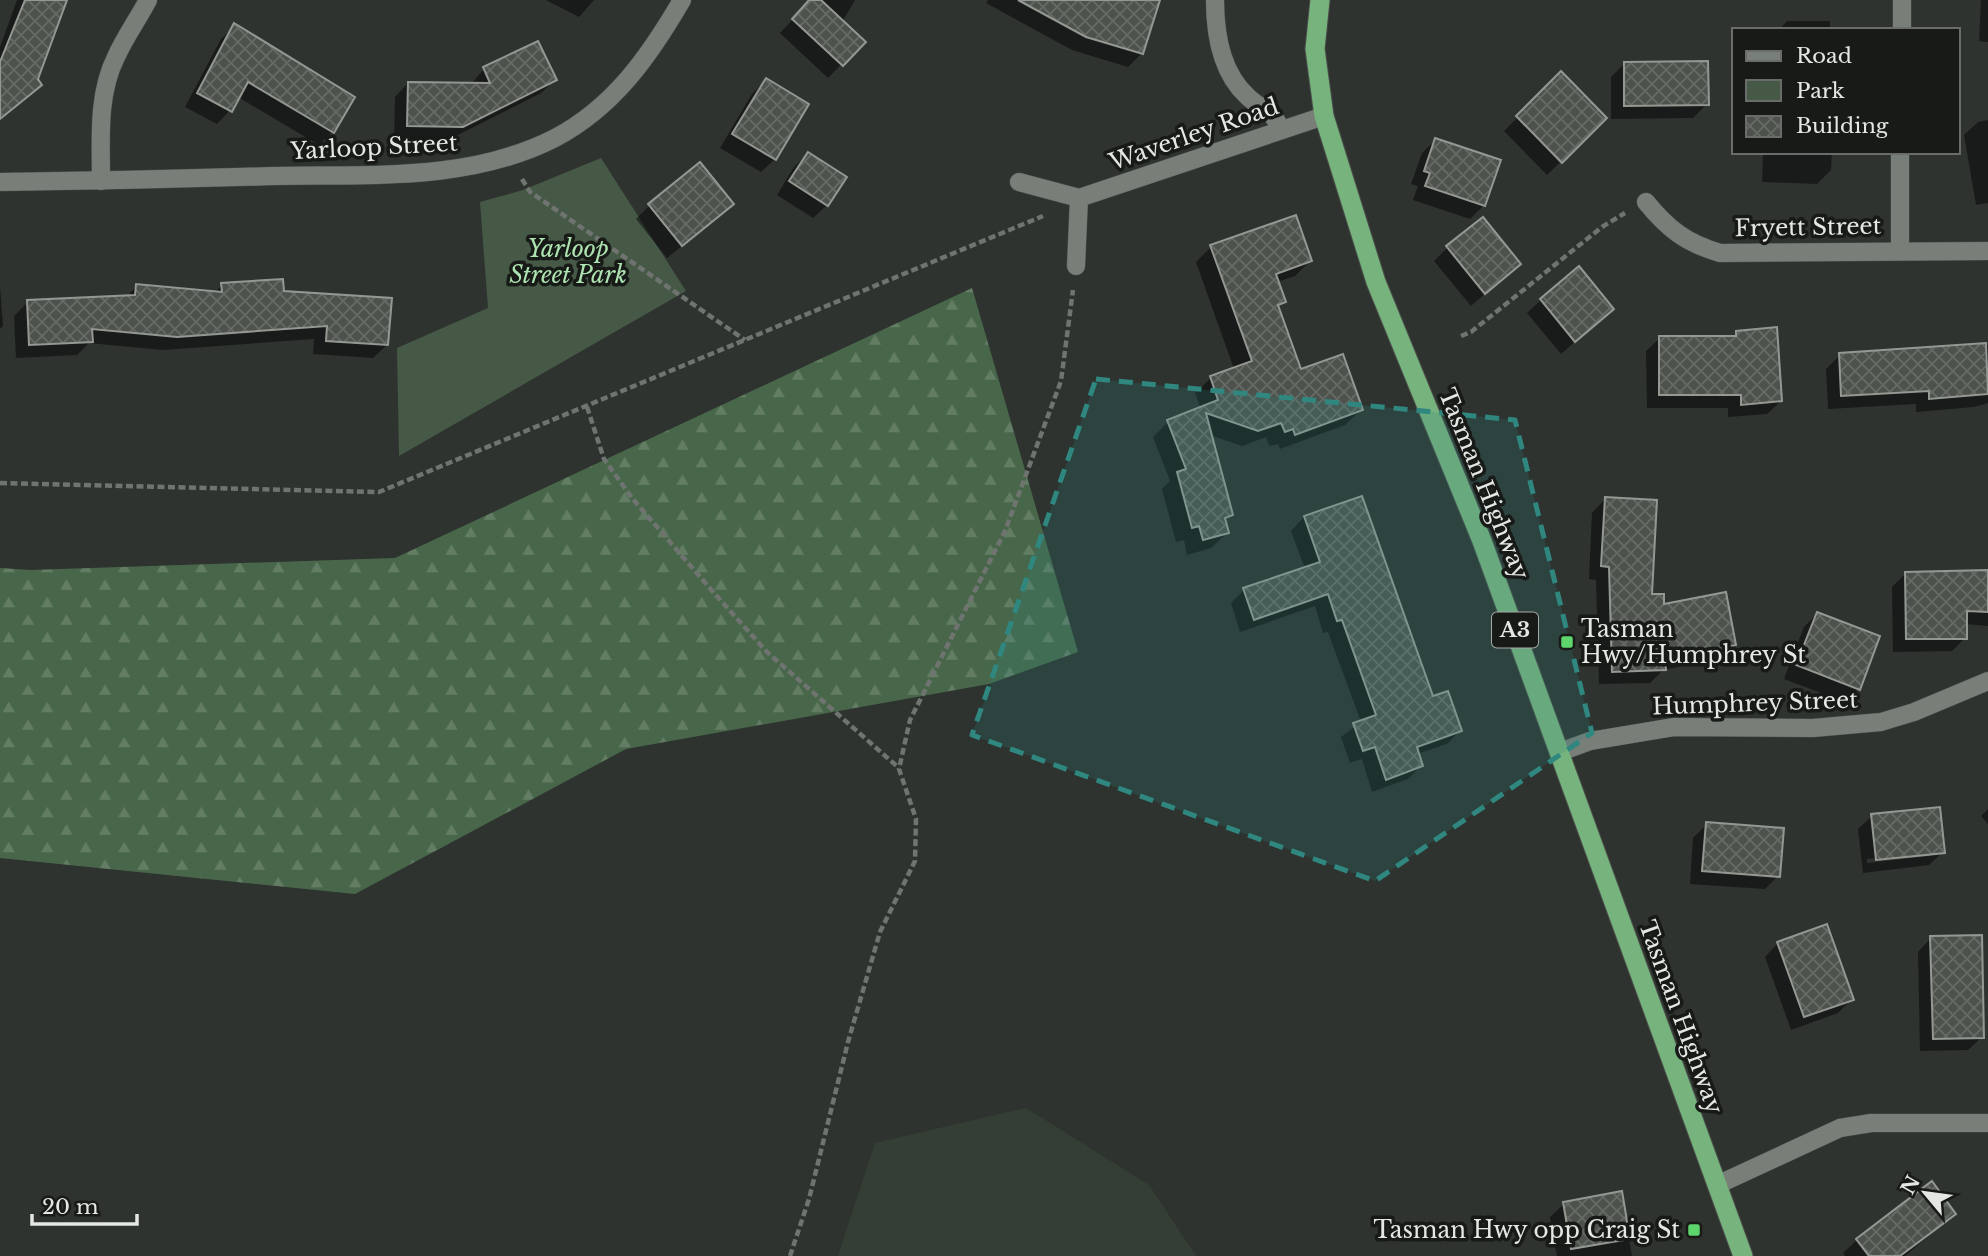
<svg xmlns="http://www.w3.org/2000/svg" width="1988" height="1256" font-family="'Libre Baskerville',serif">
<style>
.built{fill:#353e35}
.forest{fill:url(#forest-firs)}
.green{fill:#465946}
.shadow{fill:#0007;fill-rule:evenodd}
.building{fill:url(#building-cross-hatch);stroke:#939893;stroke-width:2}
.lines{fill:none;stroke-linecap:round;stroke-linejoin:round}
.service-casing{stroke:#4c504c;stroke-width:19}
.minor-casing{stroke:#4c504c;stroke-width:19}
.trunk-casing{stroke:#4c504c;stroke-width:21}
.path{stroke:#707470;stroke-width:4.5;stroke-dasharray:7 3.5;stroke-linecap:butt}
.service{stroke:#787e78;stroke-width:18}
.minor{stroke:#787e78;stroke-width:18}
.trunk{stroke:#77b37c;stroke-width:19}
.marked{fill:#2f8780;fill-opacity:0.2;stroke:#2f8780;stroke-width:5;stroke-dasharray:14 9;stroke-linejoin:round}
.poi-dot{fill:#5dd56c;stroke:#181a18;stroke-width:2.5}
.labels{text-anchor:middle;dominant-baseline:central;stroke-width:7;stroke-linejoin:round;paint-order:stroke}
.shield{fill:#181a18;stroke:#a7aaa7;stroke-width:2}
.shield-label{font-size:21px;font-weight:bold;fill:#e4e7e4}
.street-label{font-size:23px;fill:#e4e7e4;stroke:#181a18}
.park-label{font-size:23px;font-style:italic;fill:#ade3b0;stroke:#181a18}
.poi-label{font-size:23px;fill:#e4e7e4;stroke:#181a18;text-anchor:start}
</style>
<defs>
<pattern id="forest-firs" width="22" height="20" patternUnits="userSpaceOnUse" patternTransform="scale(1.75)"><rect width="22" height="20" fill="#48674a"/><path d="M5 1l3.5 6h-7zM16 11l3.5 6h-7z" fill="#627d64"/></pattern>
<pattern id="building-cross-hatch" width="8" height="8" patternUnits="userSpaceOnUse" patternTransform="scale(1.75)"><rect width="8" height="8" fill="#4d524d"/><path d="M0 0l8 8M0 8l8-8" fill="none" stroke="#666b66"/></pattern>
</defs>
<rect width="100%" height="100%" fill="#2e332f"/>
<path class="built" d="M1026 1108 1149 1185 1196 1256H838L875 1143Z"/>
<path class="forest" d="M972 288 1078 652 989 684 626 749 355 894 0 858V568L30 570 395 558Z"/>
<path class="green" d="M601 158 686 291 399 456 397 348 488 308 480 202 523 190Z"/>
<g class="shadow">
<path d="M17 0H65L36 80 40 85 0 119V47Z"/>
<path d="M546 0H594L579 17Z"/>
<path d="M811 0H855L842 22 863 42 828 78 780 33Z"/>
<path d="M988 0H1158L1142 53 1128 67 1072 50 986 3Z"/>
<path d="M1981 0H1988V42L1979 41Z"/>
<path d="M1787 21H1830V30H1779Z"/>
<path d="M235 26 332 132 319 145 238 97 230 110 217 124 185 107 221 39Z"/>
<path d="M1624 64 1707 104 1693 118 1611 119V77Z"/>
<path d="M484 69 555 80 541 93 448 140 394 139 395 97 408 83 471 84Z"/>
<path d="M1561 74 1605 118 1547 175 1504 131Z"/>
<path d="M766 80 775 159 761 172 720 148 752 94Z"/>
<path d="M1988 120V203L1976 205 1964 135 1978 122Z"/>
<path d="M1435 140 1499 161 1483 206 1470 219 1413 200 1418 186 1411 184 1422 153Z"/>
<path d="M1763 152H1832L1831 170 1817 184 1762 182Z"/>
<path d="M808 154 827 205 813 218 777 195 794 167Z"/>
<path d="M649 206 718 217 667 258 636 219Z"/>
<path d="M1211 247 1310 261 1295 276 1277 282 1284 301 1277 308 1300 372 1361 410 1345 425 1280 449 1278 444 1269 446 1266 437 1242 446 1210 435 1231 515 1224 522 1227 533 1211 548 1187 555 1184 540 1176 542 1162 489 1170 481 1153 437 1168 422 1201 409 1195 393 1211 378 1234 369 1196 262Z"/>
<path d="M1447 248 1519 264 1471 306 1434 261Z"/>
<path d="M222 285 282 293 387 345 373 358 313 354 314 339 163 350 89 343 77 355 16 358 14 316 28 302 126 297 137 286 214 293Z"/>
<path d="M0 286 3 326 0 329Z"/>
<path d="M1541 300 1612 309 1561 354 1527 313Z"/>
<path d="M1737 333 1781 401 1767 414 1728 417V408H1647L1646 351 1660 338H1731Z"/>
<path d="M1988 345V403L1974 407 1916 412V404L1828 409 1826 369 1840 355Z"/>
<path d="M1361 498 1432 699 1460 731 1447 744 1417 754 1421 766 1408 779 1372 792 1362 759 1350 763 1341 737 1361 722 1328 632 1323 633 1315 606 1240 632 1231 603 1244 590 1305 569 1291 531 1304 517Z"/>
<path d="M1605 499 1650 596 1662 607 1734 645 1721 658 1663 670 1650 683 1599 684 1596 580 1589 579 1592 513Z"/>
<path d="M1988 572V626L1965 624V638L1952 651 1893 652 1892 587 1906 573Z"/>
<path d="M1817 614 1858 689 1845 702 1784 679 1804 627Z"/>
<path d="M1988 809V824L1981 816Z"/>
<path d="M1872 816 1943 852 1929 865 1863 873 1858 829ZM1930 852V856L1867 863V859Z"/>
<path d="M1707 824 1778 876 1765 889 1690 884 1693 838Z"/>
<path d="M1931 938 1982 1037 1968 1050 1920 1051 1918 952Z"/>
<path d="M1778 943 1852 999 1838 1013 1791 1030 1765 957Z"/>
<path d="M1621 1193 1632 1256H1557L1550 1217 1564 1204Z"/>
<path d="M1954 1214 1905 1256H1845L1843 1253 1857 1240Z"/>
</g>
<g class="building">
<path d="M25 0H67L38 79 42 85 0 119V62Z"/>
<path d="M809 0H821L866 42 843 66 792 19Z"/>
<path d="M1018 0H1160L1143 54 1086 37Z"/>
<path d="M234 23 355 97 334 133 248 82 232 112 197 93Z"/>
<path d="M538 41 557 80 463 127 407 126 408 82 490 83 483 67Z"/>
<path d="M1708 61 1709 105 1624 106V62Z"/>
<path d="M1561 71 1607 118 1562 163 1516 116Z"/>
<path d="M766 78 809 104 776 160 732 134Z"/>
<path d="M1435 138 1501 160 1485 206 1425 186 1430 173 1424 171Z"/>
<path d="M808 152 847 177 828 206 789 181Z"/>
<path d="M700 162 734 204 682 246 648 204Z"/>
<path d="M1296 215 1312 261 1276 274 1286 302 1278 305 1301 369 1343 354 1363 410 1295 435 1293 429 1285 432 1281 423 1258 431 1206 413 1233 515 1225 518 1229 533 1203 540 1199 526 1192 528 1177 472 1186 469 1167 420 1218 400 1210 376 1252 361 1210 245Z"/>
<path d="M1483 217 1521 264 1485 294 1446 246Z"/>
<path d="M1579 266 1614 309 1575 342 1540 299Z"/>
<path d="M283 279 284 291 392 298 388 345 326 341 327 326 177 337 92 329 93 342 29 345 27 300 135 295 136 284 222 292 221 283Z"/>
<path d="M1777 327 1782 401 1741 405V395H1659V336H1736V331Z"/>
<path d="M1986 343 1988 394 1929 399V391L1841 396 1839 353Z"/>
<path d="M1362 496 1433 696 1448 691 1462 731 1417 747 1423 766 1386 780 1375 747 1363 751 1353 723 1376 715 1342 620 1337 621 1328 594 1254 620 1243 588 1320 562 1304 516Z"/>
<path d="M1605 497 1657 500 1652 594H1664V604L1726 592 1736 645 1665 660 1666 670 1612 672 1609 567 1601 566Z"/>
<path d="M1988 570V612L1967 611V639H1906L1905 572Z"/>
<path d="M1817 612 1880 636 1860 690 1796 665Z"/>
<path d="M1940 807 1945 853 1876 860 1871 814Z"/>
<path d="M1706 822 1784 828 1780 877 1702 871Z"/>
<path d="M1827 924 1854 1000 1804 1017 1777 942Z"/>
<path d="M1982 935 1984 1038 1933 1039 1930 936Z"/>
<path d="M1932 1181 1956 1214 1900 1256H1869L1856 1239Z"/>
<path d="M1622 1191 1630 1239 1571 1249 1563 1202Z"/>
</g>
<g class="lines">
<defs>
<g id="service">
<path d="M1215 0C1215 34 1221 72 1247 96 1262 111 1272 108 1281 130"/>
<path d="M1019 182 1079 198 1324 116"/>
<path d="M1076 266 1079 198"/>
</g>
<g id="minor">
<path d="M1902 30V0"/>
<path d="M101 181C101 140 97 95 116 57 125 37 138 19 148 0"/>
<path d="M0 182C92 181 183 179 275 176 369 174 469 182 555 138 614 107 650 55 682 0"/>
<path d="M1646 202C1668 229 1686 243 1720 253L1988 251"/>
<path d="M1900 250V152"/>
<path d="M1560 752 1590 741 1674 727 1813 728 1881 722 1914 712 1988 681"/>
<path d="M1717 1185 1840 1128 1871 1123H1988"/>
</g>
<path id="trunk" d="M1320 0 1315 49 1324 116 1376 282 1482 541 1743 1256"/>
</defs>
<use href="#service" class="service-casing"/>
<use href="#minor" class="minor-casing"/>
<use href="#trunk" class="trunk-casing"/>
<g class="path">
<path d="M522 179 530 192 745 340"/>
<path d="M1461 336 1471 332 1602 227 1625 213"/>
<path d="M587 407 604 459 632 498 714 593 767 652 899 768"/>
<path d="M0 483 379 492 1043 216"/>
<path d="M790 1256 809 1199 848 1042 880 932 915 861 916 819 899 769 910 720 1005 531 1061 381 1073 290"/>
</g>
<use href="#service" class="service"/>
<use href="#minor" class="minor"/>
<use href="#trunk" class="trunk"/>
</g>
<path class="marked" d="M1096 379 1515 420 1592 733 1375 881 972 735Z"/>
<g class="poi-dot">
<rect x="1560" y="635" width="14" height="14" rx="3.5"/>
<rect x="1687" y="1223" width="14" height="14" rx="3.5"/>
</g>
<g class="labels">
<rect class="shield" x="1492" y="612.5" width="46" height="35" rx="5"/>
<g class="shield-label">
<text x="1515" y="630">A3</text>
</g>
<g class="street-label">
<text transform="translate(1194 134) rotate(-19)">Waverley Road</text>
<text transform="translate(374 147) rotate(-3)">Yarloop Street</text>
<text transform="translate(1808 227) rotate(-1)">Fryett Street</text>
<text transform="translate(1484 484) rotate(68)">Tasman Highway</text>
<text transform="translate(1755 703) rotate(-2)">Humphrey Street</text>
<text transform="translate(1681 1017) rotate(70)">Tasman Highway</text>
</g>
<g class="park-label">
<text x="568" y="249">Yarloop<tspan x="568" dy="26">Street Park</tspan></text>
</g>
<g class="poi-label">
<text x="1581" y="629">Tasman<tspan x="1581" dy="26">Hwy/Humphrey St</tspan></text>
<text x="1680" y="1230" text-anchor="end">Tasman Hwy opp Craig St</text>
</g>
</g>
<rect x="1732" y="28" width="228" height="126" fill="#181a18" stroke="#6a6c6a" stroke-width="2"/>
<rect x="1746" y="51" width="35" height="10" fill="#787e78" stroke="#6a6c6a" stroke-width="2"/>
<text x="1796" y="63" font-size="21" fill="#e4e7e4">Road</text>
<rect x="1746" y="80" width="35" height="21" fill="#465946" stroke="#6a6c6a" stroke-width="2"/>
<text x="1796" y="98" font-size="21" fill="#e4e7e4">Park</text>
<rect x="1746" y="116" width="35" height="21" fill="url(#building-cross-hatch)" stroke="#6a6c6a" stroke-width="2"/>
<text x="1796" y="133" font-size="21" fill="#e4e7e4">Building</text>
<g transform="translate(1925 1193) rotate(299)" stroke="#181a18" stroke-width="5" paint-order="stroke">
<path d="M0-5L12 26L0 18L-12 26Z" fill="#e4e7e4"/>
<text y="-10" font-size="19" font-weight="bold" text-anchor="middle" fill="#e4e7e4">N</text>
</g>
<path d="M32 1214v10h105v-10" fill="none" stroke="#e4e7e4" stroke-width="3.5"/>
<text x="42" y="1214" font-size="21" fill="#e4e7e4" stroke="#181a18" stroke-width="5" paint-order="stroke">20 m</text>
</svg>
